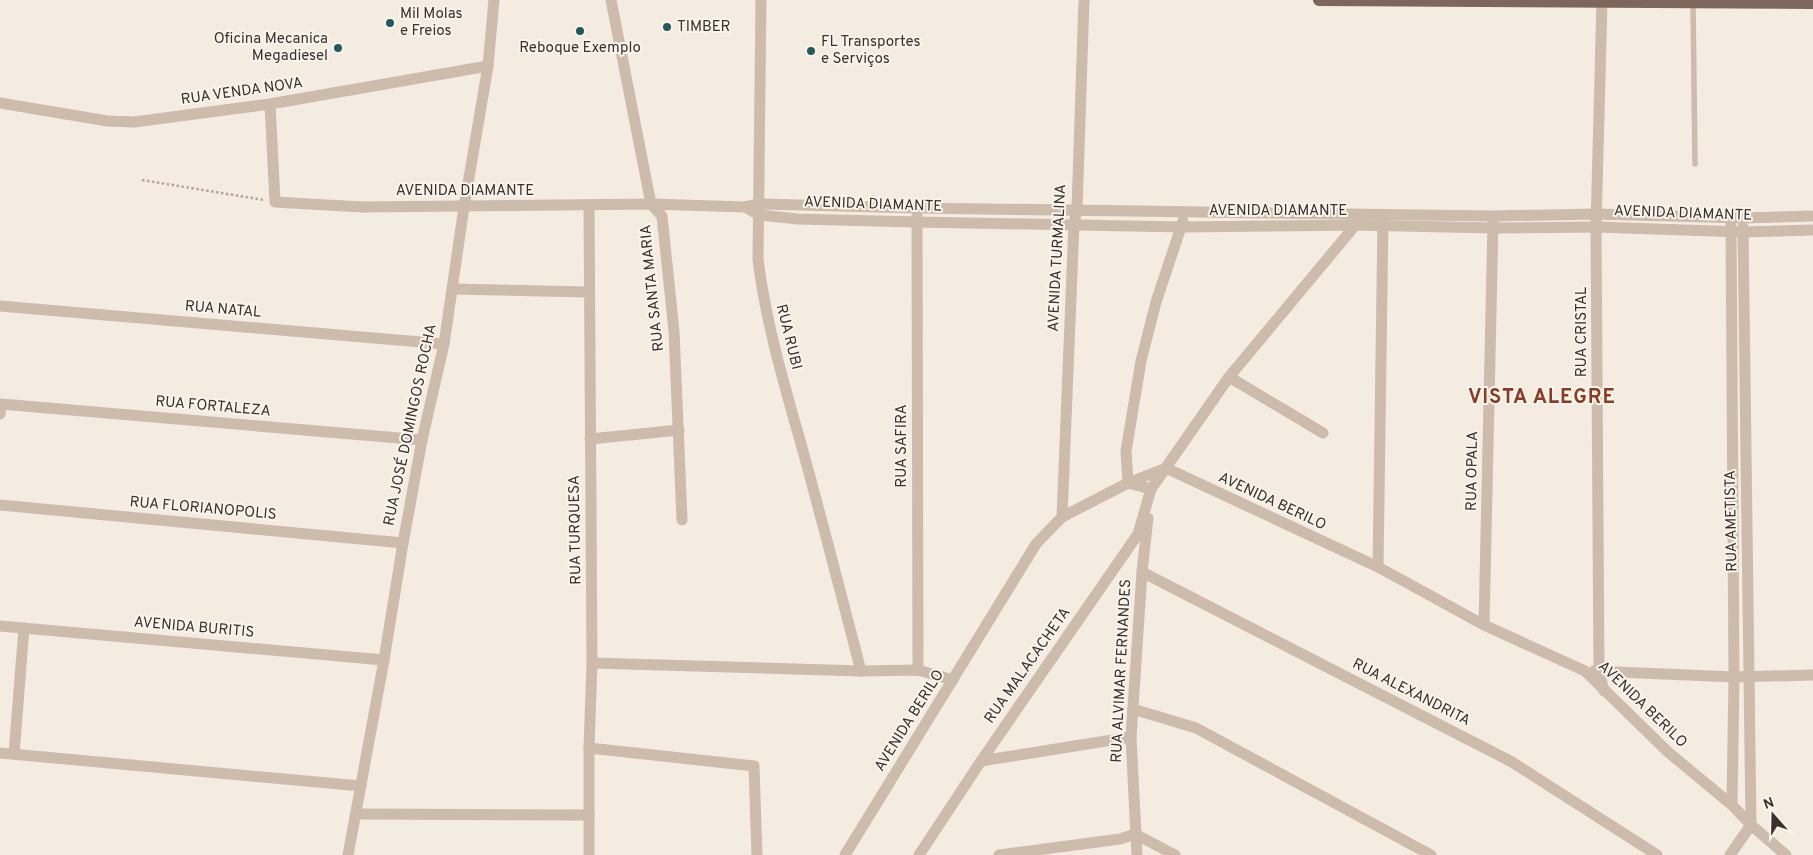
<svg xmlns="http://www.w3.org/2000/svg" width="1813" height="855" font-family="Overpass,sans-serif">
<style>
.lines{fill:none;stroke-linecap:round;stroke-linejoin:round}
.path{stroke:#b9a596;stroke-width:2.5;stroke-dasharray:2.5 2.5;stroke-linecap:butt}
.lane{stroke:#cdbbac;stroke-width:5.5}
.street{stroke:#cdbbac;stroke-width:11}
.primary{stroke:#7d675c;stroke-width:12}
.poi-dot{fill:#1f5a5e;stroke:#fbf5ee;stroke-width:2}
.labels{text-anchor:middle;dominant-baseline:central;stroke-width:4;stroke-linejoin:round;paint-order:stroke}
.poi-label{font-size:15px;fill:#3b302b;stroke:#fbf5ee;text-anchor:start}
.street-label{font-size:15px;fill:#3b302b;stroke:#fbf5ee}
.district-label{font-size:20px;font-weight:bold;letter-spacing:1px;fill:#8c3b22;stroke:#fbf5ee}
</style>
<rect width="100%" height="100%" fill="#f4ebe1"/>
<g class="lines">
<path class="path" d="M142 180 264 200"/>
<path class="lane" d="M1693 3 1695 164"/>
<g class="street">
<path d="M611 0 651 204 662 216 674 331 682 520"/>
<path d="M761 0 758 259C766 325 785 387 803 451 823 524 842 598 861 671"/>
<path d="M1602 1 1596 227 1599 671 1604 691"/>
<path d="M0 103 107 121 134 122 270 104 488 66"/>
<path d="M270 104 275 202 362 207 651 204 745 207 759 204 917 208 1493 216 1597 214 1742 218 1813 216"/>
<path d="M745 207 759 215 798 219 917 222 1183 227 1356 225 1493 228 1596 227 1743 232 1813 230"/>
<path d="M917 216 918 670"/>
<path d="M1731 224 1734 677 1732 805"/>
<path d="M453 289 589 292"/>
<path d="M0 306 444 344"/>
<path d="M1229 377 1323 433"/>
<path d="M0 414 1 404 422 440"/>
<path d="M590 439 679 430"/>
<path d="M1151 489 1128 483 1126 451 1141 361 1156 302 1183 221"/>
<path d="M0 505 403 543"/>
<path d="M1062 517 1074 224 1077 209 1084 0"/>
<path d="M1378 567 1383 219"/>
<path d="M1142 572 1512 762 1657 855"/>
<path d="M1484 625 1493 222"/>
<path d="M0 626 384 660"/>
<path d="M592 663 861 671 918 670 953 680"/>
<path d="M1594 671 1734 677 1813 675"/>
<path d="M1133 709 1196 728 1431 855"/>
<path d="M589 748 754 766 757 855"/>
<path d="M0 753 361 786"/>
<path d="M14 754 24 628"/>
<path d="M981 761 1131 737"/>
<path d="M357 814 589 815"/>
<path d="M348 855 384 660 403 543 422 440 444 344 464 207 488 66 494 0"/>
<path d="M589 855V748L592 663 589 205"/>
<path d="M845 855 1036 544 1062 517 1128 483 1166 468 1378 567 1484 625 1585 671 1668 752 1732 805 1751 825 1786 855"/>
<path d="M919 855 981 761 1138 534 1151 489 1229 377 1358 222"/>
<path d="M999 855 1120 839 1135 834 1175 855"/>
<path d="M1137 855 1131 737 1142 572 1148 518"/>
<path d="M1730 855 1751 825 1743 227"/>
</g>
<path class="primary" d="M1319 0 1813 3"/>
</g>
<g class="poi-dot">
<circle cx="390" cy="23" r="5"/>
<circle cx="667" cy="27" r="5"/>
<circle cx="580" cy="31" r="5"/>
<circle cx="338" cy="48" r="5"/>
<circle cx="811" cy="51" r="5"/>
</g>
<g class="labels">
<g class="poi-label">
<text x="400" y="14">Mil Molas<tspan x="400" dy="17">e Freios</tspan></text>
<text x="677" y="27">TIMBER</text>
<text x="328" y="39" text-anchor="end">Oficina Mecanica<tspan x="328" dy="17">Megadiesel</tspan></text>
<text x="821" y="42">FL Transportes<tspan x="821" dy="17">e Serviços</tspan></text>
<text x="580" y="48" text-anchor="middle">Reboque Exemplo</text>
</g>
<g class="street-label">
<text transform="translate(242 92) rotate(-8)">RUA VENDA NOVA</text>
<text x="465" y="191">AVENIDA DIAMANTE</text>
<text transform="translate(873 205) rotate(2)">AVENIDA DIAMANTE</text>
<text x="1278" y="211">AVENIDA DIAMANTE</text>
<text transform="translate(1683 214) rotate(2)">AVENIDA DIAMANTE</text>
<text transform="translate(1058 258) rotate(-87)">AVENIDA TURMALINA</text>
<text transform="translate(653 288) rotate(-96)">RUA SANTA MARIA</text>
<text transform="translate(223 310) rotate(5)">RUA NATAL</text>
<text transform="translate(1582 332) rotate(-90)">RUA CRISTAL</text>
<text transform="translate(788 337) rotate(76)">RUA RUBI</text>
<text transform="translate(213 407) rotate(5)">RUA FORTALEZA</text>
<text transform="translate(411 425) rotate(-78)">RUA JOSÉ DOMINGOS ROCHA</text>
<text transform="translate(902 446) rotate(-90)">RUA SAFIRA</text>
<text transform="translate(1473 471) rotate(-89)">RUA OPALA</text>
<text transform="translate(1272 502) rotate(25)">AVENIDA BERILO</text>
<text transform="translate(203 509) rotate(5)">RUA FLORIANOPOLIS</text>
<text transform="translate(1732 521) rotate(-91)">RUA AMETISTA</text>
<text transform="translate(576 530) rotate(-91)">RUA TURQUESA</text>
<text transform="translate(194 628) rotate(5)">AVENIDA BURITIS</text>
<text transform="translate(1028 666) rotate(-55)">RUA MALACACHETA</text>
<text transform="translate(1122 671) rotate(-87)">RUA ALVIMAR FERNANDES</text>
<text transform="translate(1411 693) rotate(27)">RUA ALEXANDRITA</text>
<text transform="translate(1642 705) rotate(44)">AVENIDA BERILO</text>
<text transform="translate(910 721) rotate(-58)">AVENIDA BERILO</text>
</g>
<g class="district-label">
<text x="1542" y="398">VISTA ALEGRE</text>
</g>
</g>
<g transform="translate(1773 815) rotate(340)" stroke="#fbf5ee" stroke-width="4" paint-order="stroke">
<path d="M0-4L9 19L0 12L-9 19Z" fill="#3b302b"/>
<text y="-8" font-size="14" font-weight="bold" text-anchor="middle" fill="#3b302b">N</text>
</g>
</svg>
